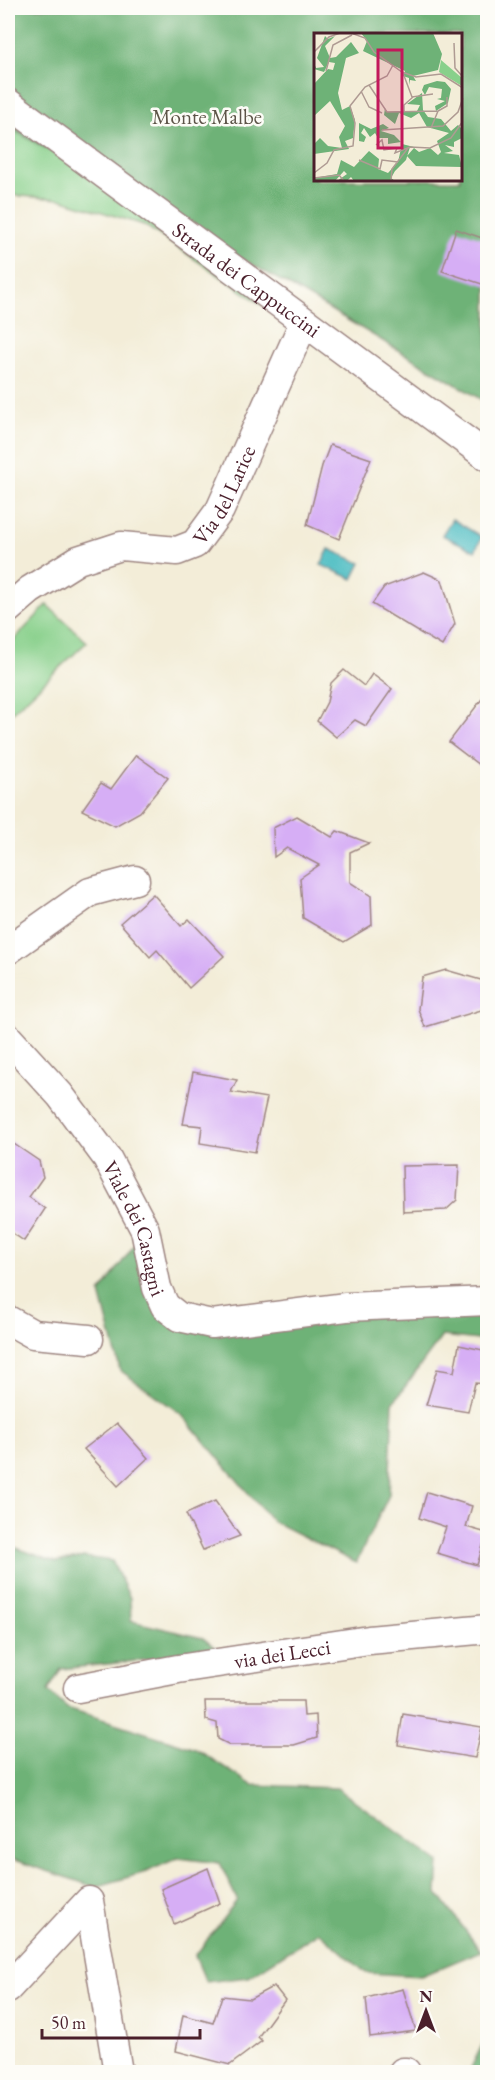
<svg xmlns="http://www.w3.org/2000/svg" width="495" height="2080" font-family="'EB Garamond',serif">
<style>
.green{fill:#88d08b;stroke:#69785b;stroke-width:1.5}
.forest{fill:#6eb277;stroke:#5c6851;stroke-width:1.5;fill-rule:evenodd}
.water{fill:#4ebdc3;stroke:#4c6e77;stroke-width:1.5}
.building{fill:#d6aef5}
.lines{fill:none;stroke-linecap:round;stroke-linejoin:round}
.minor-casing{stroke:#9e8682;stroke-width:31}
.minor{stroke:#fff;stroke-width:28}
.labels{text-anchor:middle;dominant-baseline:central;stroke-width:5;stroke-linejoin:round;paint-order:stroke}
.park-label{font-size:21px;fill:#5d5448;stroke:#fdfcf7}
.street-label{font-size:21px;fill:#4a1f2b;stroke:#fdfcf7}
.inset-road{fill:none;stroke:#af9b93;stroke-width:1.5}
.view{fill:#c2185b;fill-opacity:0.15;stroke:#c2185b;stroke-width:3}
.inset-edge{fill:none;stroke:#4a1f2b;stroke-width:3}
</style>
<rect width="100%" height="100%" fill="#fdfcf7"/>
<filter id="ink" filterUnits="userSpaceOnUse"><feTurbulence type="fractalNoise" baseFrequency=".0167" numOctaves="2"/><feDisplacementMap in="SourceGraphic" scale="12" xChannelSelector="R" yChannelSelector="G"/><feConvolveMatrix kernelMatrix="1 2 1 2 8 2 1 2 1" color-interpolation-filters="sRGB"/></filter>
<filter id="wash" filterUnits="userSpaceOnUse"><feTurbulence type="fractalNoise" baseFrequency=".008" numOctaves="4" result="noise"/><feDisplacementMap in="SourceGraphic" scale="24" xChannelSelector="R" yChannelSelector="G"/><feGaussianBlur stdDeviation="1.35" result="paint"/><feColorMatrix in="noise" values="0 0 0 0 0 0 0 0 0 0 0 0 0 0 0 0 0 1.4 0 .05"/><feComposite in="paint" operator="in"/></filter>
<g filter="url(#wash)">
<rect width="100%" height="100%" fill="#f3edd8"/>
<g class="green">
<path d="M8 127 151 207 285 320 144 225 60 199 8 195Z"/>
<path d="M47 605 87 642 8 716V646Z"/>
</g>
<g class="forest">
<path d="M8 8H487V403L297 290 8 127ZM315 34H460V180H315Z"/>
<path d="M145 1230 179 1317 487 1301V1341L442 1336 393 1403 389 1495 356 1563 272 1521 181 1414 120 1370 100 1293Z"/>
<path d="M8 1545 56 1562 84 1557 112 1561 130 1598 131 1621 203 1638 220 1652 61 1669 48 1691 67 1708 196 1749 252 1785 337 1788 439 1862 437 1893 481 1951 421 1976 366 1973 319 1932 249 1977 206 1982 195 1956 237 1900 220 1863 178 1858 146 1872 95 1887 8 1858Z"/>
<path d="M487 2035V2072H469Z"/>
</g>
<g class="water">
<path d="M452 519 482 537 475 551 442 535Z"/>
<path d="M329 549 361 563 353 579 321 565Z"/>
</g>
<g id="blocks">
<g class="building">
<path d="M456 229 488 240V286L442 271Z"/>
<path d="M330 445 371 459 339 539 307 525 322 466Z"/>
<path d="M424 572 442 580 455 624 442 646 372 604 384 587Z"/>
<path d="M344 670 364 686 372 674 392 689 366 726 355 720 336 737 317 721 327 702 331 683Z"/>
<path d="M488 691V772L449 742Z"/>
<path d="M136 755 168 778 140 812 115 826 82 810 101 783 111 789Z"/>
<path d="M297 816 332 837 337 831 369 843 350 852V882L371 896 372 925 344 942 303 918 300 878 319 865 287 848 274 857 273 828Z"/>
<path d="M153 894 181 926 189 919 224 956 189 988 157 950 150 957 120 923Z"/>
<path d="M446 970 488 982V1008L425 1027 418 1009 422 977Z"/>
<path d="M193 1072 237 1080 231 1092 267 1098 255 1152 200 1143 202 1126 183 1124Z"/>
<path d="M8 1140 39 1161 43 1177 29 1197 45 1209 24 1241 8 1230Z"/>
<path d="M459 1165 457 1200 446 1210 403 1212 402 1166Z"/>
<path d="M459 1345 488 1351V1384L475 1383 468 1412 426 1405 437 1369 454 1372Z"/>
<path d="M117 1423 148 1458 118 1486 84 1449Z"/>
<path d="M427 1492 472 1506 466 1527 487 1533 477 1565 437 1553 446 1527 419 1518Z"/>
<path d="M215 1501 240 1536 203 1550 186 1514Z"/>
<path d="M205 1701H303L304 1716 316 1715 317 1738 294 1745H230L218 1739 217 1723 206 1720Z"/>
<path d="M403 1714 482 1727 475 1758 398 1745Z"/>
<path d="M208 1868 220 1903 174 1924 161 1889Z"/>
<path d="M274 1986 285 2000 258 2037 262 2041 230 2065 176 2051 183 2015 213 2023 222 1996 250 1999Z"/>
<path d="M403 1989 416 2031 370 2037 366 1998Z"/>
</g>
</g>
</g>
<g filter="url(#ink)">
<use href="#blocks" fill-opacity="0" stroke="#9e8682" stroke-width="1.5"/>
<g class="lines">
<defs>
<g id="minor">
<path id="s1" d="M8 103 488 457"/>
<path id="s2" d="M8 609 30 590 78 560 121 546 177 551 195 544 220 510 304 322"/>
<path d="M8 950 90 892 135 880"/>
<path id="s3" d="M8 1038 60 1095 107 1158 145 1230 157 1288 165 1306 179 1317 212 1324 346 1307 488 1301"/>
<path d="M8 1320 33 1334 89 1339"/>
<path id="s4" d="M78 1688 178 1669 369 1640 488 1629"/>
<path d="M8 1988 89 1901 118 2072"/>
<path d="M403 2072H406"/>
</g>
</defs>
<use href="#minor" class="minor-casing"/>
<use href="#minor" class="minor"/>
</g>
</g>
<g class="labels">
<g class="park-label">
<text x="207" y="116">Monte Malbe</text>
</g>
<g class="street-label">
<text stroke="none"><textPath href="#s1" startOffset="297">Strada dei Cappuccini</textPath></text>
<text stroke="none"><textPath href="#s2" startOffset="264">Via del Larice</textPath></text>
<text stroke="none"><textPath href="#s3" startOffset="232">Viale dei Castagni</textPath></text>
<text stroke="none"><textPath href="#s4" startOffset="207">via dei Lecci</textPath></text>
</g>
</g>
<g transform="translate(314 33)">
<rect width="148" height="148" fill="#f3edd8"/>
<path d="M127 27 148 45V53L125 39Z" fill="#88d08b"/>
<path d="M47 0H119L128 21 124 37 99 43 102 48 96 47 95 52V45L89 43 91 38 49 18 53 8ZM11 3 14 6 21 3 11 13 16 25 22 24 37 9 45 20 32 25 24 60 28 77 36 73 41 87 39 105 31 108 35 116 0 121V111L6 105 14 113 28 115 25 104 31 93 16 68 0 83V51L14 36 19 37 21 30 15 29 10 39 0 36V30L2 35 10 34 3 25ZM123 48 131 49 137 56 134 70 122 78 121 73 131 68 123 66 127 65 128 56 115 54 111 62 108 57 110 52ZM108 60 109 77 114 84 127 86 137 98 144 92 148 96V105L140 109V114L131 112 139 118 130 120 145 122 148 134 102 133 93 123 100 115 105 119 116 115 124 122 127 119 123 108 135 100 113 94 105 80 97 85 85 80 81 91 70 82 71 75 72 79 103 78 106 72 93 71ZM45 90 57 96 69 91 75 95 67 98 80 102 87 109 74 111V105H64L61 100 56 104 50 95 47 100 52 104 50 109 45 108ZM88 111 100 114H96L92 127 81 138 77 145 81 148H40L37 144 33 148H23L33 141 30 138 21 148H0V145L23 141 27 127 40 134 55 118 65 126 64 136 74 140 84 129Z" fill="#6eb277"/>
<path class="inset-road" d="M37 0 51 5 60 19 88 39 102 44 127 41 149 55M140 10 141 35 149 44M0 19 15 4 26 0M12 38 19 12 38 2M89 40 98 64 119 61M55 52 73 79 124 78 117 95M47 58 55 74 68 80M124 78 133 73V64M90 79V72L99 64M68 97 129 93 144 79 149 65M62 112 68 107 70 117 83 115 81 120 96 114 116 115 137 105 149 88M45 127 66 136 68 127 84 129M0 140 13 130 20 117 39 113 41 90 36 73 51 54 73 43 79 32M0 145 25 142 30 148M77 148 78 136 94 115"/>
<path class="view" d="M64 17H88V115H64Z"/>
<rect width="148" height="148" class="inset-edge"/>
</g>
<rect width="495" height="2080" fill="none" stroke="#fdfcf7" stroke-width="30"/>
<g transform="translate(426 2011)" stroke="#fdfcf7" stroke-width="4.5" paint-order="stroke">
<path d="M0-4.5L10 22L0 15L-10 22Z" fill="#4a1f2b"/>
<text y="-9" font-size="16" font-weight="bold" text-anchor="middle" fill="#4a1f2b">N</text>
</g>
<path d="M42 2029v9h158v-9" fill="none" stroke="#4a1f2b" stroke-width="3"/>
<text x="51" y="2029" font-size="18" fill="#4a1f2b" stroke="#fdfcf7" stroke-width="4.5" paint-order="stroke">50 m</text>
</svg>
